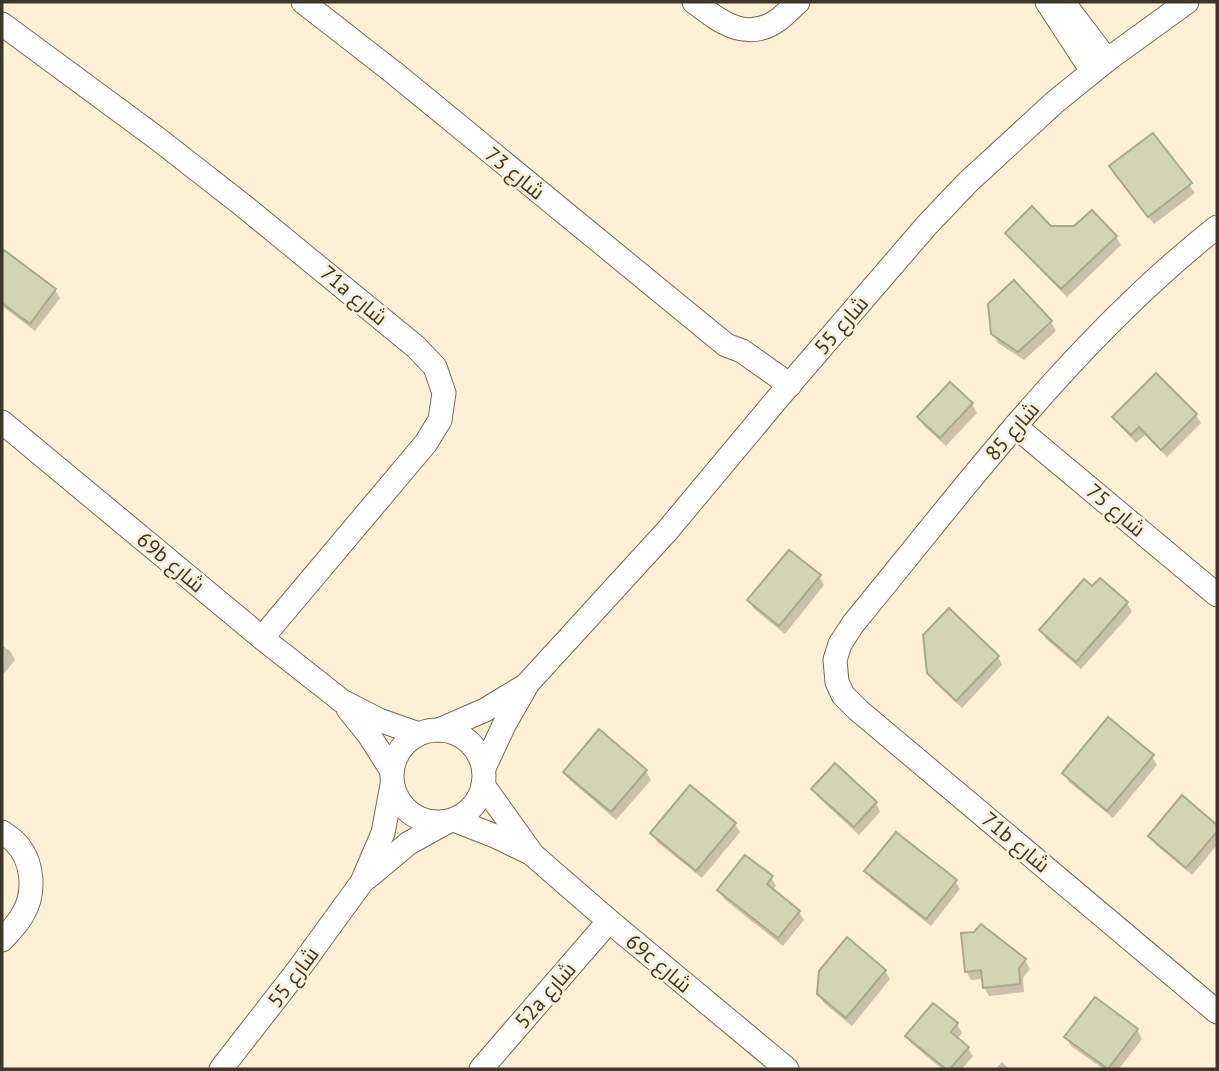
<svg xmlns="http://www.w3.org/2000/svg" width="1219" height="1071" font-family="'PT Sans',Cairo,sans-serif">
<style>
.shadow{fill:#0003}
.building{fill:#d1d5b4;stroke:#a7ab8b;stroke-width:2}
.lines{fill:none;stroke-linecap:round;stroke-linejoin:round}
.minor-casing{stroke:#7a6a4f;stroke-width:25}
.minor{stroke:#fff;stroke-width:23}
.labels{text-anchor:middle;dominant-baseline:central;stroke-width:5;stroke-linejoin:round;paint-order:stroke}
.street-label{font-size:21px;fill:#3d362a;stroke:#fef0d7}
</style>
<rect width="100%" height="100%" fill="#fef0d7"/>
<g class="shadow">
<path d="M1153 135 1195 193 1154 224 1116 175Z"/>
<path d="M1050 228 1116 237 1121 245 1067 297 1012 241 1007 233Z"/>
<path d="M4 252 55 290 60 298 35 331 2 306V256Z"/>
<path d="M1014 283 1051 322 1056 331 1024 360 998 343 993 333Z"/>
<path d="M972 404 977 413 946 446 924 426 919 418Z"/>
<path d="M1196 415 1201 423 1167 457 1145 435 1136 443 1119 425 1114 417Z"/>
<path d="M819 576 824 585 785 634 754 609 749 600Z"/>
<path d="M1100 580 1127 603 1132 612 1081 669 1046 639 1041 630 1092 589Z"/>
<path d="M2 645 10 651 15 660 2 676Z"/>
<path d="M998 657 1002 665 962 708 934 682 929 672Z"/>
<path d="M599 732 646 772 651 780 616 820 570 780 565 772Z"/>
<path d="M1152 756 1157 765 1113 818 1069 782 1064 773Z"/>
<path d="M813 789 876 803 880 812 859 835 818 797Z"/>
<path d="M1182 798 1217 827V845L1192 875 1155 844 1150 836Z"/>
<path d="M735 824 740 832 702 878 657 842 653 834Z"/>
<path d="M867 871 955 881 960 889 931 926 871 879Z"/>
<path d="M771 878 776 886 772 891 799 912 804 920 783 946 724 899 719 890Z"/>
<path d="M1025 960 1030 969 1023 978 1024 992 989 996 984 987V979L971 980 966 971Z"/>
<path d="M885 971 890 979 852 1026 824 1003 819 994Z"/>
<path d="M933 1005 957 1024 962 1033 957 1039 968 1048 973 1056 962 1069H942L912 1044 907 1036Z"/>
<path d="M1137 1030 1142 1039 1119 1069H1103L1071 1046 1066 1037Z"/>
<path d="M1002 1062 1009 1069H995Z"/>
</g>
<g class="building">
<path d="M1153 133 1192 183 1148 217 1109 166Z"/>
<path d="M1032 206 1051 226H1074L1092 210 1117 236 1061 289 1005 233Z"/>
<path d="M4 250 56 289 30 324 2 303V253Z"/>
<path d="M1014 280 1052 321 1018 352 991 334 988 304Z"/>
<path d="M1156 373 1197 414 1161 450 1139 427 1131 435 1112 417Z"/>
<path d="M950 382 973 403 940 438 917 417Z"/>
<path d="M789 550 821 575 779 626 747 600Z"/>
<path d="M1100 578 1128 602 1076 662 1039 630 1084 579 1092 586Z"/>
<path d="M949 608 999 656 956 701 927 673 923 635Z"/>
<path d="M1108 717 1154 755 1107 811 1062 773Z"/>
<path d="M599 729 647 770 611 812 563 772Z"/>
<path d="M835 763 877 802 854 827 811 789Z"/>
<path d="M690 785 736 823 696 871 650 833Z"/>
<path d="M1182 795 1217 825V832L1186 868 1148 836Z"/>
<path d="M896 832 957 880 926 919 864 871Z"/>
<path d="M745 855 773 876 767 884 800 911 778 938 717 890Z"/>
<path d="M981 924 1026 959 1019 968 1020 984 983 988 981 970 965 972 961 933 974 932Z"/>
<path d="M847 937 886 970 846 1018 817 994 819 971Z"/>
<path d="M1095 997 1138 1029 1108 1069 1064 1037Z"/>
<path d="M933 1003 958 1023 951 1032 969 1047 950 1069H946L905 1036Z"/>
</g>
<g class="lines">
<defs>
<g id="minor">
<path d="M303 2 393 72 726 345 742 351 790 385"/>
<path d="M694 2C719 21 746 43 778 20 785 15 791 8 798 2"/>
<path d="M1047 2 1092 71"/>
<path d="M1063 2 1107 60"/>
<path d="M2 24 158 139 245 207 416 347 435 367 444 393 440 420 426 443 262 638"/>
<path d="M1217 227C1076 338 967 485 853 624L840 644 835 660 837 682 843 695 858 710 1217 1012"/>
<path d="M2 422 262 638 342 701 379 720 419 734"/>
<path d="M1015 426 1217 595"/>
<path d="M348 709 369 735 392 771"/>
<path d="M439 730 485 710 523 687"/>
<circle cx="438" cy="776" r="46"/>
<path d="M484 768 504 725 528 683 667 531 778 398 927 225 968 182 1055 102 1107 60 1187 2"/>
<path d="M483 785 533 855 609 921 787 1069"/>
<path d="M454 820 495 836 528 852"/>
<path d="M2 832C6 835 11 838 15 842 33 860 36 892 23 914 18 924 9 932 2 940"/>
<path d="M367 878 409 843 447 822"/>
<path d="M221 1069 298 970 362 882 383 833 392 785"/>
<path d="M481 1069 609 921"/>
</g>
</defs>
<use href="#minor" class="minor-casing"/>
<use href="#minor" class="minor"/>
</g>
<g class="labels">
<g class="street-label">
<text transform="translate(515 173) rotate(39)">شارع 73</text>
<text transform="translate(354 295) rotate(40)">71a شارع</text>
<text transform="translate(841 325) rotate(-49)">شارع 55</text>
<text transform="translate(1012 431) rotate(-49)">شارع 85</text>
<text transform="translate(1116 510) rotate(40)">شارع 75</text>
<text transform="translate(171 562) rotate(40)">69b شارع</text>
<text transform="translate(1016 842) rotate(40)">71b شارع</text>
<text transform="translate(659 963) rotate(40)">69c شارع</text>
<text transform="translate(293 977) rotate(-53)">شارع 55</text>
<text transform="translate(545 995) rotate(-49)">52a شارع</text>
</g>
</g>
<rect width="1219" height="1071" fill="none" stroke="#3d362a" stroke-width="7"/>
</svg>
